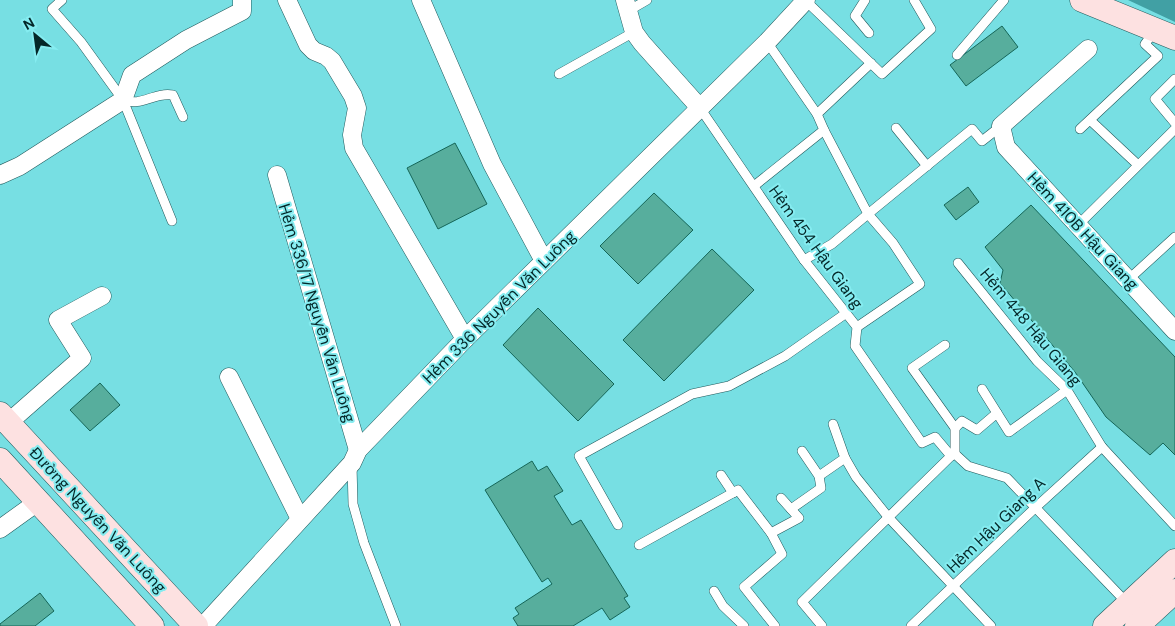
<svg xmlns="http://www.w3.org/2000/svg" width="1175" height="626" font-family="'DM Sans',sans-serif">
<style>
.water{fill:#41a0a4}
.building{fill:#57ae9d;stroke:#156658}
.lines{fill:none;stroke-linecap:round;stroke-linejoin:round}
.lane-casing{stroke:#225a5c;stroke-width:10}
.street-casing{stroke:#225a5c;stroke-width:19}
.secondary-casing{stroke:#225a5c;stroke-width:25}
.lane{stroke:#fff;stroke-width:9}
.street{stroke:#fff;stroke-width:18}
.secondary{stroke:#fde1e1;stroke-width:24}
.labels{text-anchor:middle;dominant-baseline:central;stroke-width:4;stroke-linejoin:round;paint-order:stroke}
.street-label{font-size:16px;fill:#042728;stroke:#85ecf0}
</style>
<rect width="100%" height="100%" fill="#77dfe3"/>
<path class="water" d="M1128 0H1175V22Z"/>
<g class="building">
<path d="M1002 26 1018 47 966 86 950 65Z"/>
<path d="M455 143 487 204 438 229 407 168Z"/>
<path d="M968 187 979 202 956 220 944 205Z"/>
<path d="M654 193 693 230 638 284 600 246Z"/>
<path d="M1031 205 1175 357V455L1163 443 1150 455 1106 417 1075 372 1000 283 1003 270 985 247Z"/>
<path d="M712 249 754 290 664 381 623 340Z"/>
<path d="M538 308 614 384 578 421 503 345Z"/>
<path d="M100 383 120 405 90 431 70 410Z"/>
<path d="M532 461 538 471 547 466 563 491 554 496 572 525 581 520 628 596 624 598 630 607 610 620 602 608 573 626H518L513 618 519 614 515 608 552 584 548 578 542 582 485 490Z"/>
<path d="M40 593 54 611 35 626H0V624Z"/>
</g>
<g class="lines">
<defs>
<g id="lane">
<path d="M62 0 52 9 81 42 123 100 172 221"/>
<path d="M865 0 855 16 869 33"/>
<path d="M806 1 882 74 931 29 914 0"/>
<path d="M628 11 647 0"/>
<path d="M957 55 1004 0"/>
<path d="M559 74 634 32"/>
<path d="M1175 79 1155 99 1175 123"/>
<path d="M123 100C142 107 153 92 173 95L183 117"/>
<path d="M700 108 804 260 857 327 855 346 922 443 935 437 951 456 955 454 968 466 1007 478 1128 604"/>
<path d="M817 114 871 63"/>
<path d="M1090 120 1138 165"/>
<path d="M896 128 927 166"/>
<path d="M1080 129 1158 56 1145 44 1155 30"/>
<path d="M824 130 868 214 972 129 982 141 1001 126"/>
<path d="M754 186 824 130 817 114 767 42"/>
<path d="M1078 225 1175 129"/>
<path d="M804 260 832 244 868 214 893 243 920 284 857 327"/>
<path d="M958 263 1037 361 1067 390 1102 447 1175 526"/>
<path d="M1129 279 1175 237"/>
<path d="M945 345 912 368 955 428V454"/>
<path d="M982 389 997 413"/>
<path d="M955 428 962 421 977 430 997 413 1009 432 1067 390"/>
<path d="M845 458 856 477 889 518 991 626"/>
<path d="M352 465 353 504 364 543 396 626"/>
<path d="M721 475 733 493"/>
<path d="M819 476 845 458 833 424"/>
<path d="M791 509 821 488 819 476 802 451"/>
<path d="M618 525 579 456 692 394 729 386 785 356 845 314"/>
<path d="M771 533 799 518 781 498"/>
<path d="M639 545 738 490 771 533 782 554 744 587 775 626"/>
<path d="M714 591 723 606 744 626"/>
<path d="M822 626 802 602 951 456"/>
<path d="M911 626 1035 508 1102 447"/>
</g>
<g id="street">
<path d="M287 0 308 45 314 51 326 56 332 61 353 96 357 108 352 135 354 148 465 339"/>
<path d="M421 0 492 164 544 261"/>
<path d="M625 0 634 32 642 43 700 108"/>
<path d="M1088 49 1001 126 1006 147 1175 331"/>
<path d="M0 175 20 166 123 100 132 75 186 40 242 11V0"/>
<path d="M277 175 358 450"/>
<path d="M229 377 300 519"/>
<path d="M8 423 82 358 58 320 102 296"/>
<path d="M0 529 39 501"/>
<path d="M203 626 352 463 358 450 465 339 767 42 806 0"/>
</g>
<g id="secondary">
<path d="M1082 0 1175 38"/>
<path d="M0 414 196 626"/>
<path d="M0 460 152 626"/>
<path d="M1105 626 1175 561"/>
<path d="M1137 626 1175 591"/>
</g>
</defs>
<use href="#lane" class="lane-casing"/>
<use href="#street" class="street-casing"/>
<use href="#secondary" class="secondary-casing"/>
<use href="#lane" class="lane"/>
<use href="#street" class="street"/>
<use href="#secondary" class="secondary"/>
</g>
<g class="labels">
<g class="street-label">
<text transform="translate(1083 231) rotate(47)">Hẻm 410B Hậu Giang</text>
<text transform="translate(816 247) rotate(54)">Hẻm 454 Hậu Giang</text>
<text transform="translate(499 307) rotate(-45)">Hẻm 336 Nguyễn Văn Luông</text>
<text transform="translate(317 313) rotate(73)">Hẻm 336/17 Nguyễn Văn Luông</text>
<text transform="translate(1031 327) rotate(50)">Hẻm 448 Hậu Giang</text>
<text transform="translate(98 520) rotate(47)">Đường Nguyễn Văn Luông</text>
<text transform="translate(996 525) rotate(-44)">Hẻm Hậu Giang A</text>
</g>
</g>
<g transform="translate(35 35) rotate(331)" stroke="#85ecf0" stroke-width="4" paint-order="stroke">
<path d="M0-4L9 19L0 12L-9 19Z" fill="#042728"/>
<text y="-8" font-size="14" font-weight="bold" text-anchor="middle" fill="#042728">N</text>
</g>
</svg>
